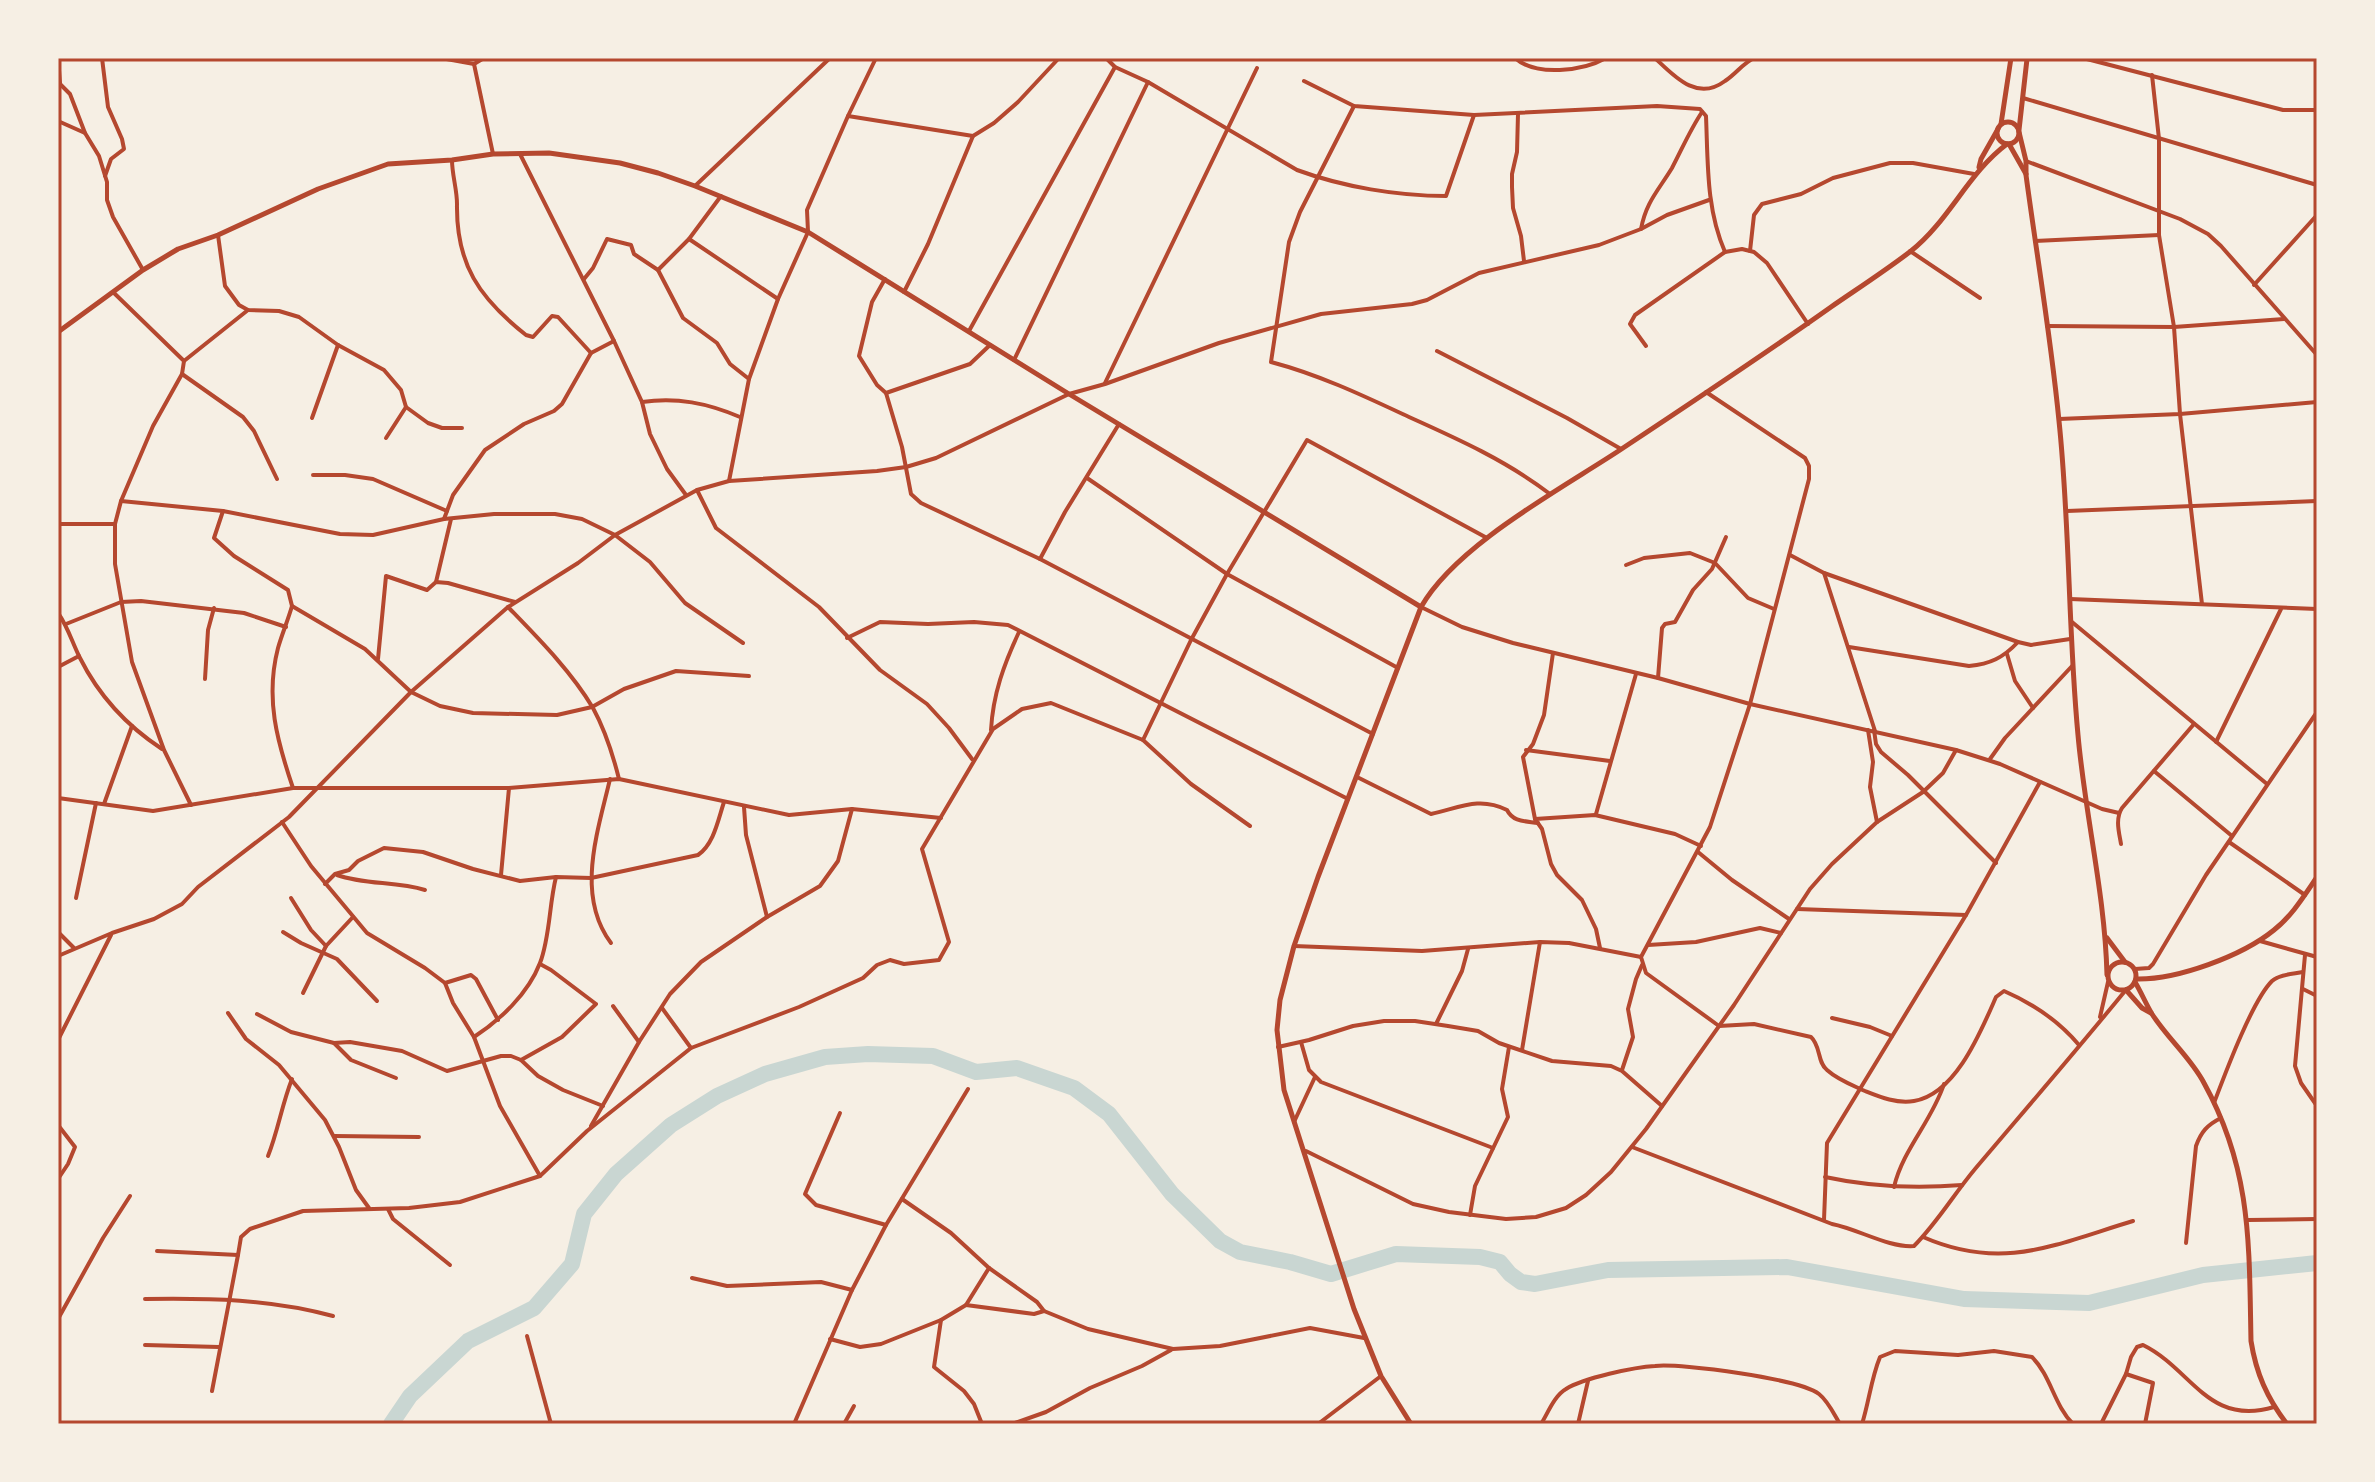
<svg xmlns="http://www.w3.org/2000/svg" width="2375" height="1482" font-family="Overpass,sans-serif">
<style>
.lines{fill:none;stroke-linecap:round;stroke-linejoin:round}
.river{stroke:#c9d6d2;stroke-width:16}
.minor{stroke:#b5482f;stroke-width:4}
.tertiary{stroke:#b5482f;stroke-width:5}
.secondary{stroke:#b5482f;stroke-width:5}
.neatline{fill:none;stroke:#b5482f;stroke-width:3}
</style>
<rect width="100%" height="100%" fill="#f6efe4"/>
<g class="lines">
<path class="river" d="M391 1424 410 1396 468 1341 534 1308 572 1264 584 1214 616 1174 671 1125 717 1096 765 1074 825 1057 868 1054 933 1056 976 1072 1017 1068 1074 1088 1109 1114 1172 1194 1220 1241 1240 1252 1290 1262 1331 1274 1396 1254 1480 1257 1500 1262 1510 1274 1521 1282 1535 1284 1608 1270 1787 1267 1964 1299 2089 1303 2203 1275 2317 1263"/>
<g class="minor">
<path d="M58 58 60 83"/>
<path d="M102 58 108 107 122 139 124 149 111 159 105 176"/>
<path d="M441 58 474 64 484 58"/>
<path d="M529 58H566"/>
<path d="M1106 58 1115 67 1148 82 1297 170C1343 187 1398 196 1446 196L1474 115"/>
<path d="M1515 58C1536 77 1583 71 1606 58"/>
<path d="M1655 58C1674 76 1697 102 1725 81 1736 74 1742 64 1754 58"/>
<path d="M2083 58 2283 110H2317"/>
<path d="M474 64 493 154"/>
<path d="M2152 75 2159 139V235L2174 327 2180 414 2202 604"/>
<path d="M1304 81 1354 106 1474 115 1657 106 1700 109 1706 116C1708 162 1706 209 1725 252"/>
<path d="M58 82 70 94 85 133 99 156 107 182V200L113 217 143 270"/>
<path d="M2023 98 2317 185"/>
<path d="M1354 106 1300 212 1289 242 1271 362C1320 375 1364 396 1409 417 1458 439 1507 461 1550 494"/>
<path d="M1518 114 1517 152 1512 174V187L1513 208 1521 236 1524 261"/>
<path d="M848 116 973 136"/>
<path d="M58 121 85 133"/>
<path d="M520 154 614 341 642 402 650 434 667 469 686 495"/>
<path d="M452 160C452 175 457 189 457 204 456 264 479 298 526 335L533 337 552 316 558 317 591 353"/>
<path d="M2026 161 2180 219 2208 234 2221 246 2317 355"/>
<path d="M695 186 830 58"/>
<path d="M1641 229C1646 202 1658 191 1672 168 1682 149 1690 130 1702 112"/>
<path d="M218 235 225 286 239 305 248 310 279 311 299 317 338 345 384 370 401 390 406 407 428 423 442 428H462"/>
<path d="M689 239 778 299"/>
<path d="M2035 241 2159 235"/>
<path d="M1750 251 1754 215 1762 204 1801 194 1833 178 1890 163H1913L1974 174"/>
<path d="M1910 251 1980 298"/>
<path d="M658 270 689 239 721 196"/>
<path d="M584 279 593 268 607 239 631 245 634 254 658 270 683 318 717 343 730 364 749 379"/>
<path d="M885 279 872 302 859 356 877 385 886 393 970 364 990 345"/>
<path d="M2254 285 2317 215"/>
<path d="M904 292 928 244 973 136 994 123 1018 102 1059 58"/>
<path d="M114 293 184 361 182 374 153 426 121 501 115 524V564L132 662 164 750 191 805"/>
<path d="M2047 326 2174 327 2284 319"/>
<path d="M969 331 1115 67"/>
<path d="M1646 346 1630 324 1635 315 1725 252 1742 249 1754 252 1767 263 1808 324"/>
<path d="M1437 351 1567 418 1621 449"/>
<path d="M1014 360 1148 82"/>
<path d="M184 361 248 310"/>
<path d="M182 374 243 417 254 431 277 479"/>
<path d="M1105 383 1257 68"/>
<path d="M1706 392 1805 458 1809 466V479L1750 704 1710 827 1641 957 1646 973 1719 1026 1754 1024 1811 1037C1821 1046 1817 1062 1827 1070 1838 1080 1852 1085 1865 1091 1880 1097 1897 1104 1914 1101 1956 1094 1981 1031 1996 997L2004 991C2034 1004 2058 1020 2079 1045"/>
<path d="M886 393 902 447 911 494 921 503 1040 559 1373 734"/>
<path d="M642 402C677 397 707 403 740 417"/>
<path d="M312 418 338 345"/>
<path d="M2059 419 2180 414 2317 402"/>
<path d="M386 438 406 407"/>
<path d="M313 475H345L373 479 447 511"/>
<path d="M1087 478 1227 574 1398 668"/>
<path d="M729 481 749 379 778 299 808 232 807 210 848 116 876 58"/>
<path d="M697 490 716 528 819 607 880 670 927 704 949 728 972 759"/>
<path d="M121 501 223 511 340 534 373 535 444 519 494 514H555L582 519 615 535 650 562 685 603 743 643"/>
<path d="M223 511 214 538 234 556 288 590 292 606 365 649 411 692 440 706 473 713 557 715 592 707 624 689 676 671 749 676"/>
<path d="M2067 511 2317 501"/>
<path d="M444 519 453 495 485 450 524 424 554 411 562 404 591 353 614 341"/>
<path d="M58 524H115"/>
<path d="M1790 555 1824 573 2018 642 2031 645 2070 639"/>
<path d="M1040 559 1065 512 1119 424"/>
<path d="M1626 565 1644 558 1690 553 1715 563 1748 598 1774 609"/>
<path d="M1824 573 1875 731"/>
<path d="M436 582 451 519"/>
<path d="M2070 599 2317 609"/>
<path d="M292 606C288 620 282 634 278 648 265 698 277 741 293 788"/>
<path d="M508 607C538 638 571 671 593 708 605 730 613 755 619 779"/>
<path d="M1421 607 1462 627 1513 643 1658 678 1750 704 1956 750 2000 764 2102 809 2119 813"/>
<path d="M58 613C68 627 72 642 80 658 99 696 127 726 162 749"/>
<path d="M2072 622 2267 784"/>
<path d="M66 624 121 602 141 601 244 613 286 627"/>
<path d="M847 638 880 622 928 624 974 622 1008 625 1348 799"/>
<path d="M1849 647 1969 666C1990 664 2003 658 2018 642"/>
<path d="M1553 653 1544 715 1533 744 1523 757 1535 819 1542 829 1551 864 1557 875 1582 900 1596 929 1600 948"/>
<path d="M2007 654 2015 681 2033 708"/>
<path d="M378 659 386 576 427 590 436 582 448 583 515 602"/>
<path d="M58 667 79 656"/>
<path d="M1658 678 1662 628 1665 624 1675 622 1693 590 1712 569 1726 537"/>
<path d="M205 679 208 630 214 608"/>
<path d="M991 730C993 694 1004 664 1019 632"/>
<path d="M1868 730 1873 762 1870 787 1877 822"/>
<path d="M1874 730 1876 744 1881 752 1908 775 1996 863"/>
<path d="M1143 740 1191 640 1227 574 1307 440 1487 538"/>
<path d="M2216 742 2281 609"/>
<path d="M1526 750 1610 761"/>
<path d="M1990 759 2005 738 2073 665"/>
<path d="M2154 771 2232 836"/>
<path d="M1357 777 1431 814C1459 808 1479 796 1507 810 1513 822 1525 821 1538 823"/>
<path d="M610 779C598 831 575 895 611 943"/>
<path d="M58 798 153 811 293 788H509L619 779 789 815 852 809 941 818"/>
<path d="M104 804 132 726"/>
<path d="M744 807 746 835 767 917"/>
<path d="M1596 814 1636 674"/>
<path d="M1535 819 1595 815 1675 834 1701 846"/>
<path d="M282 822 311 866 367 933 425 968 445 983 453 1003 474 1037 500 1106 540 1176"/>
<path d="M2229 842 2305 895"/>
<path d="M2121 844C2119 832 2115 819 2122 808L2194 724"/>
<path d="M1698 852 1732 880 1789 919"/>
<path d="M337 875C365 885 396 881 425 890"/>
<path d="M501 875 509 788"/>
<path d="M325 884 335 874 349 870 358 861 384 848 423 852 473 869 520 881 556 877 591 878 698 855C714 844 718 820 724 802"/>
<path d="M76 898 96 803"/>
<path d="M291 898 311 930 326 946"/>
<path d="M1797 909 1966 915"/>
<path d="M58 932 74 948"/>
<path d="M283 932 301 943 337 959 377 1001"/>
<path d="M2260 941 2317 957"/>
<path d="M1648 945 1696 942 1760 928 1781 933"/>
<path d="M1294 946 1422 951 1540 942 1569 943 1641 957"/>
<path d="M2305 955 2295 1066 2301 1083 2317 1106"/>
<path d="M58 956 112 933 154 919 182 904 198 887 289 817 411 692 508 607 578 563 615 535 697 490 729 481 877 471 906 467 936 458 1069 394 1105 384 1219 343 1321 314 1412 304 1427 300 1479 273 1599 245 1641 229 1667 215 1709 200"/>
<path d="M2135 969 2149 968 2153 964 2206 875 2317 712"/>
<path d="M445 983 471 975 476 979 498 1020"/>
<path d="M2303 989 2317 996"/>
<path d="M303 993 326 946 353 917"/>
<path d="M613 1006 639 1042"/>
<path d="M662 1008 691 1048"/>
<path d="M228 1013 246 1039 279 1065 325 1120 339 1147 356 1190 369 1208"/>
<path d="M257 1014 291 1032 334 1043 350 1042 402 1051 447 1071 501 1056H511L521 1060 538 1076 563 1090 603 1106"/>
<path d="M2100 1017 2108 982"/>
<path d="M1832 1018 1870 1027 1892 1036"/>
<path d="M1436 1024 1462 971 1468 949"/>
<path d="M474 1037C500 1020 528 994 540 963 550 937 549 905 556 877"/>
<path d="M58 1040 111 935"/>
<path d="M1301 1042 1309 1070 1321 1082 1493 1148"/>
<path d="M334 1043 351 1060 396 1078"/>
<path d="M1278 1047 1309 1040 1353 1026 1384 1021H1415L1448 1026 1478 1031 1499 1043 1552 1061 1611 1066 1622 1071 1662 1106"/>
<path d="M1522 1050 1540 942"/>
<path d="M521 1060 562 1037 596 1004 551 970 540 964"/>
<path d="M1622 1070 1633 1037 1628 1009 1636 979 1642 965"/>
<path d="M2214 1103C2225 1074 2252 1001 2272 981 2280 974 2293 974 2303 972"/>
<path d="M840 1113 805 1194 816 1205 886 1225"/>
<path d="M1294 1122 1315 1077"/>
<path d="M58 1125 75 1147 68 1164 58 1179"/>
<path d="M591 1126 639 1042 670 994 701 962 767 917 820 886 838 861 852 809"/>
<path d="M334 1136 419 1137"/>
<path d="M1632 1147 1832 1224C1858 1229 1889 1248 1914 1246 1937 1223 1954 1194 1975 1169 2025 1110 2076 1051 2125 991"/>
<path d="M1306 1151 1413 1204 1449 1212 1506 1219 1536 1217 1566 1208 1586 1195 1611 1172 1646 1129 1734 1005 1810 889 1832 864 1877 822 1923 792 1943 773 1956 750"/>
<path d="M268 1156C278 1131 282 1104 292 1079"/>
<path d="M1825 1177C1871 1187 1914 1189 1962 1185"/>
<path d="M1894 1187C1903 1149 1932 1121 1944 1084"/>
<path d="M902 1199 951 1233 989 1268 1037 1302 1044 1311 1088 1329 1173 1349 1220 1346 1310 1328 1364 1338"/>
<path d="M388 1209 393 1219 450 1265"/>
<path d="M1470 1215 1475 1186 1508 1117 1502 1089 1509 1047"/>
<path d="M1824 1220 1827 1143 1966 915 2040 782"/>
<path d="M2248 1220 2317 1219"/>
<path d="M1923 1237C2003 1272 2056 1244 2133 1221"/>
<path d="M2186 1243 2196 1146C2201 1132 2207 1125 2221 1118"/>
<path d="M157 1251 238 1255 241 1237 250 1229 303 1211 409 1208 460 1202 540 1176 587 1131 691 1048 799 1007 863 978 877 965 890 960 904 964 939 960 949 942 922 849 993 729 1022 709 1051 703 1143 740 1191 784 1250 826"/>
<path d="M692 1278 727 1286 821 1282 852 1290"/>
<path d="M145 1299C209 1298 271 1299 333 1316"/>
<path d="M966 1305 1034 1314 1044 1311"/>
<path d="M58 1319 103 1238 130 1196"/>
<path d="M941 1320 934 1367 964 1391 974 1404 982 1424"/>
<path d="M527 1336 551 1424"/>
<path d="M830 1339 860 1347 881 1344 941 1320 966 1305 989 1268"/>
<path d="M145 1345 219 1347"/>
<path d="M2126 1374 2153 1383 2145 1424"/>
<path d="M212 1391 238 1255"/>
<path d="M794 1424 852 1290 886 1225 968 1089"/>
<path d="M844 1424 854 1406"/>
<path d="M1012 1424 1046 1412 1090 1388 1142 1366 1171 1350"/>
<path d="M1318 1424 1381 1376"/>
<path d="M1541 1424C1548 1413 1554 1396 1566 1389 1583 1378 1635 1367 1655 1366 1682 1363 1800 1379 1819 1394 1828 1401 1834 1414 1840 1424"/>
<path d="M1578 1424 1588 1381"/>
<path d="M1862 1424C1869 1402 1871 1379 1880 1357L1895 1351 1958 1355 1994 1351 2032 1357C2051 1376 2054 1405 2073 1424"/>
<path d="M2101 1424 2126 1374 2131 1357 2137 1347 2143 1345C2192 1369 2208 1427 2274 1407"/>
</g>
<g class="tertiary">
<path d="M2019 132 2026 161V175C2037 257 2051 338 2059 421 2070 525 2068 630 2078 735 2085 815 2105 894 2107 975"/>
<path d="M2009 144 2026 174"/>
<path d="M2107 938 2125 962"/>
<circle cx="2122" cy="976" r="14"/>
<path d="M2136 979C2177 980 2242 956 2274 930 2292 916 2304 896 2317 877"/>
<path d="M2135 982C2141 992 2146 1004 2152 1014 2168 1039 2191 1058 2204 1083 2252 1170 2249 1245 2251 1341 2256 1373 2267 1398 2287 1424"/>
<path d="M2126 990 2142 1008 2151 1013"/>
</g>
<g class="secondary">
<circle cx="2008" cy="133" r="11"/>
<path d="M2001 124 2011 58"/>
<path d="M2019 130 2027 59"/>
<path d="M1979 167 1981 159 1998 129"/>
<path d="M58 332 143 270 178 249 218 235 318 189 388 164 452 160 493 154 549 153 620 163 658 173 695 186 808 232 1069 394 1421 607"/>
<path d="M1411 1424 1381 1376 1354 1309 1284 1090 1277 1030 1280 1000 1294 946 1318 877 1421 607C1456 545 1561 489 1620 450 1691 403 1762 356 1831 307 1857 289 1885 271 1911 251 1949 221 1968 173 2007 144"/>
</g>
</g>
<rect width="2375" height="1482" fill="none" stroke="#f6efe4" stroke-width="120"/>
<rect x="60" y="60" width="2255" height="1362" class="neatline"/>
</svg>
